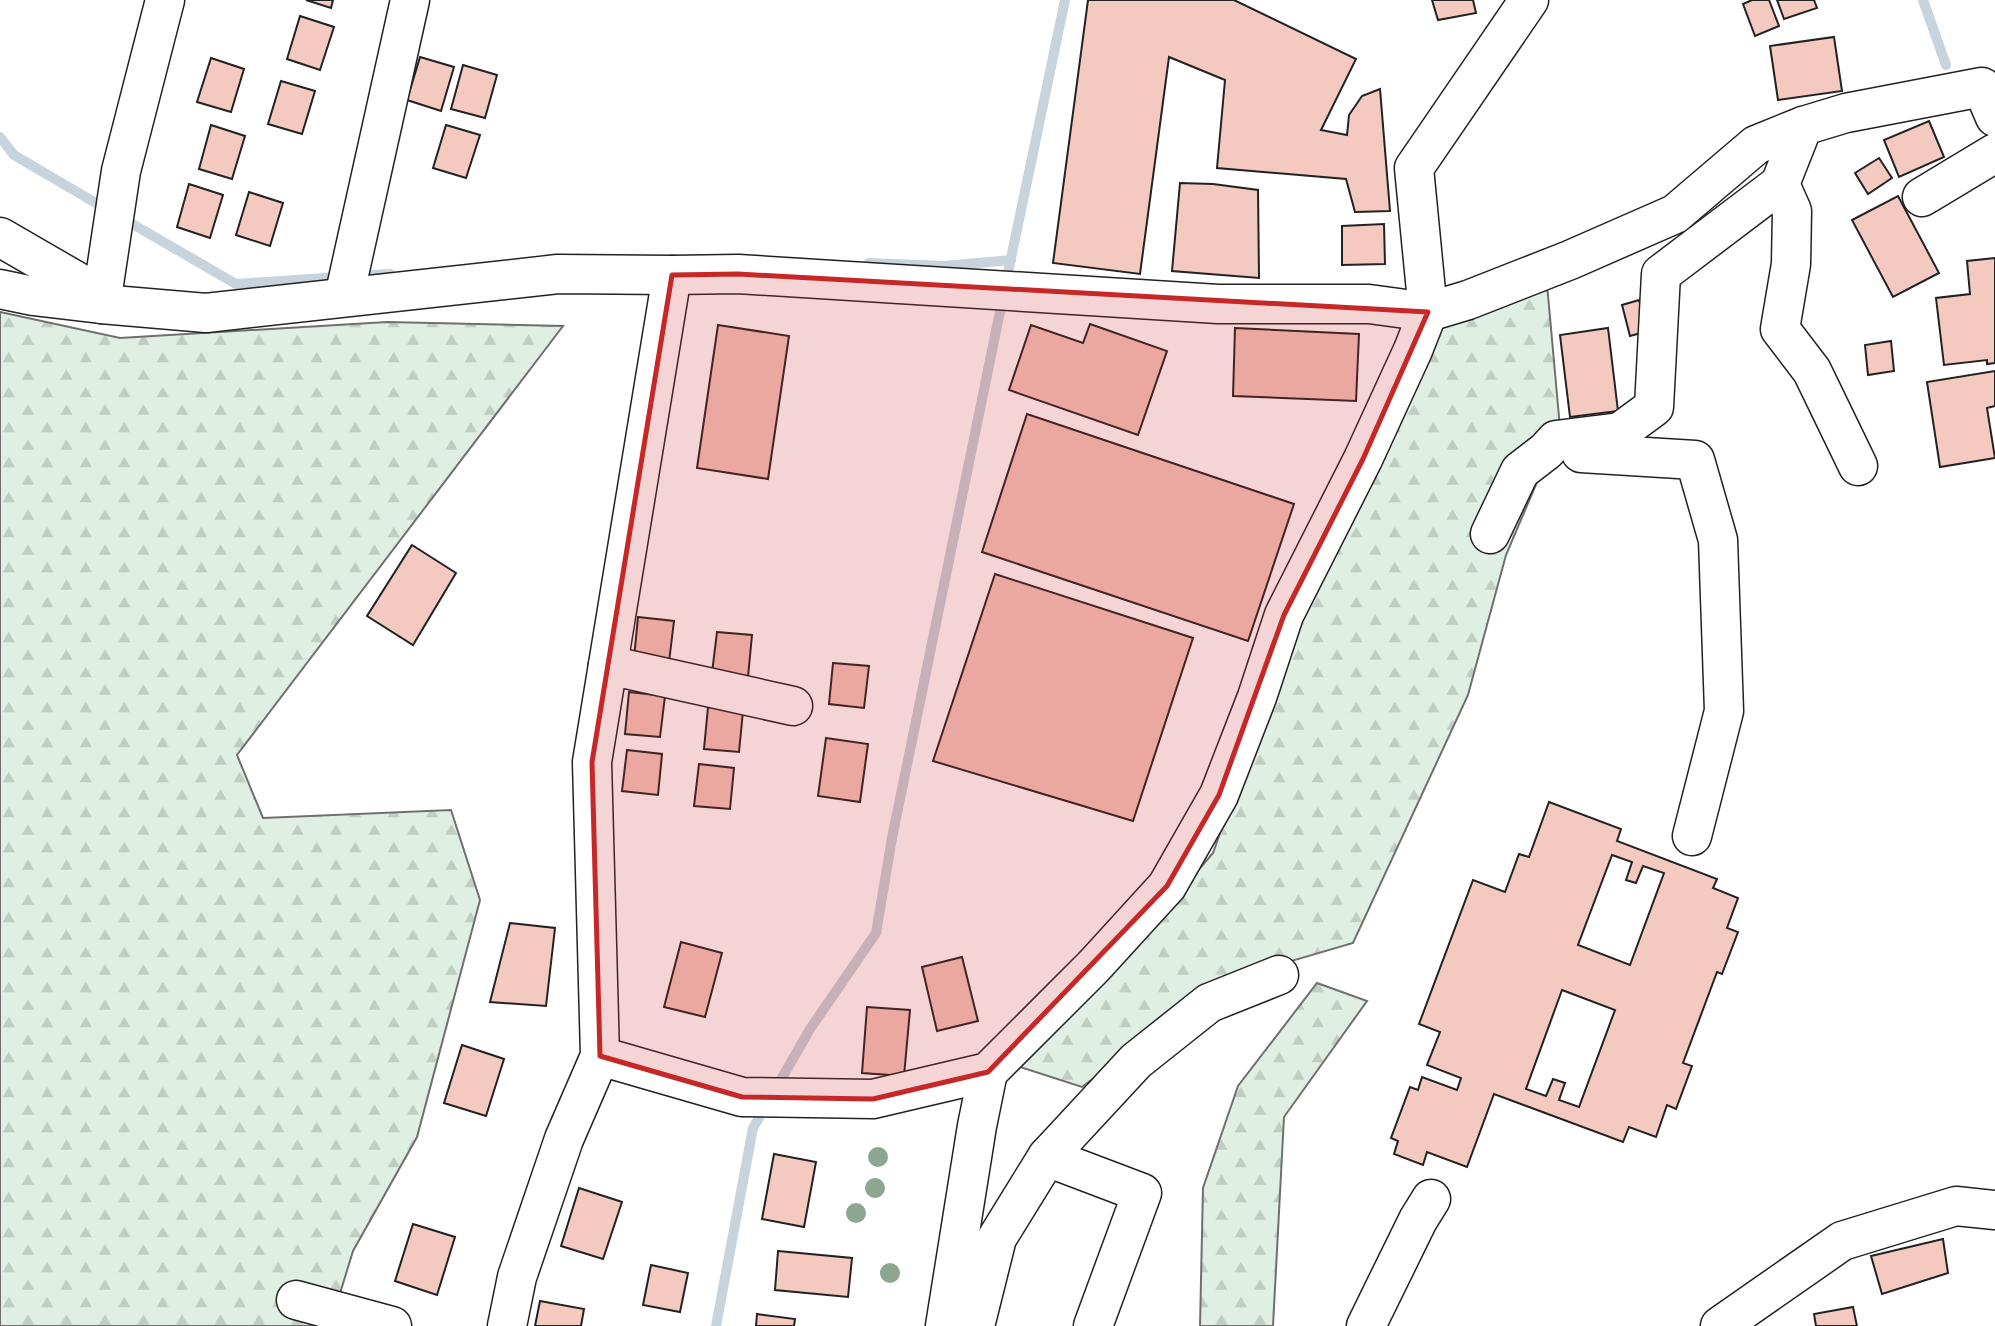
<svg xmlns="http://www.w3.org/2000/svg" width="1995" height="1326" font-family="'IBM Plex Sans',sans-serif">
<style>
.forest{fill:url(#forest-firs);stroke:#6f6f6f;stroke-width:2}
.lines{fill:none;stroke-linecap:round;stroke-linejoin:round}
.stream{stroke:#c7d3dd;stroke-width:10}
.building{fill:#f3c9c0;stroke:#222;stroke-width:2;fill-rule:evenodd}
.minor-casing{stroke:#222;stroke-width:41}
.minor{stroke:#fff;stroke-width:38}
.tree{fill:#8da692}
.marked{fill:#c62828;fill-opacity:0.2;stroke:#c62828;stroke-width:5;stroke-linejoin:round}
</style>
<defs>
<pattern id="forest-firs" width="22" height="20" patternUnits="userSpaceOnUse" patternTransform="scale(1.75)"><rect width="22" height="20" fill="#e0efe3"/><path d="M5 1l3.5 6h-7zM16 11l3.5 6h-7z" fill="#c0cdc2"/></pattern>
</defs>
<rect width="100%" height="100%" fill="#fff"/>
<g class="forest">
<path d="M1547 284 1560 428 1506 555 1468 695 1353 943 1223 981 1082 1087 1017 1066 1096 990 1213 853 1296 617 1437 324Z"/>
<path d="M0 312 120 338 387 322 563 326 237 755 263 818 451 810 480 900 417 1137 353 1251 330 1326H0Z"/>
<path d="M1317 983 1367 1001 1284 1117 1273 1326H1200L1203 1188 1238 1086Z"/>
</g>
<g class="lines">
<g class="stream">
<path d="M1923 0 1946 65"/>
<path d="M0 137 14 155 106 209"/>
<path d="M122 218 236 284 341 277"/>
<path d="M869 263 944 266 1011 260"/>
<path d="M356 276 390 274"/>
<path d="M1006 282 1065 0"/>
<path d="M775 1090 810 1029 876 933 892 838 1003 297"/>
<path d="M716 1326 753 1128 766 1106"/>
</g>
</g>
<g class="building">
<path d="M306 0H333L331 8Z"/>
<path d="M1088 0H1234L1356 59 1321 130 1347 135 1349 115 1362 96 1380 89 1390 211 1355 212 1346 179 1217 168 1225 80 1169 57 1140 274 1053 263Z"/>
<path d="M1432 0H1473L1476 13 1438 20Z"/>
<path d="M1752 0H1769L1779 26 1755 36 1743 4Z"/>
<path d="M1777 0H1814L1817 8 1784 19Z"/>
<path d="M300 16 334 27 320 70 287 59Z"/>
<path d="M1834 37 1842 91 1778 100 1770 46Z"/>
<path d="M420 57 454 67 441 111 407 100Z"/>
<path d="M211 58 244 69 231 112 197 102Z"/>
<path d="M463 65 497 75 485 118 451 109Z"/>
<path d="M281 81 315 91 302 134 268 124Z"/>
<path d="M1929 121 1944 157 1899 177 1884 140Z"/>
<path d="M211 125 245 136 232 179 199 169Z"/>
<path d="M446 125 480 135 466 178 433 168Z"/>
<path d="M1879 158 1892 178 1868 194 1855 173Z"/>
<path d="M1180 183 1213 184 1258 190 1259 278 1172 271Z"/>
<path d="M189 184 223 195 210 238 177 227Z"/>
<path d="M249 192 283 203 270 246 236 235Z"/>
<path d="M1898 196 1939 273 1893 297 1852 220Z"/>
<path d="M1384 224 1385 264 1342 265V226Z"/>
<path d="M1995 258V363L1987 364V360L1944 365 1936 298 1970 294 1967 261Z"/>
<path d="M1639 300 1648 331 1630 336 1622 305Z"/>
<path d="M1090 324 1167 351 1138 435 1009 390 1031 325 1083 343Z"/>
<path d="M718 325 789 336 768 479 697 468Z"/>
<path d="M1235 328 1359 334 1356 401 1233 396Z"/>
<path d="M1608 328 1618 411 1570 417 1560 335Z"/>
<path d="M1891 341 1894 371 1868 375 1865 345Z"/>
<path d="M1995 371V406L1987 408 1995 458 1940 467 1927 382Z"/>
<path d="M1027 414 1294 504 1248 641 982 552Z"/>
<path d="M412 545 456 573 413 645 367 616Z"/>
<path d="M995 574 1193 638 1133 821 933 761Z"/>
<path d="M638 617 674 621 669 662 634 658Z"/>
<path d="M717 632 752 635 748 677 712 673Z"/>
<path d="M833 663 869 666 864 708 829 704Z"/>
<path d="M629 692 665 696 660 737 625 734Z"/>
<path d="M708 707 743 711 739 752 704 749Z"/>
<path d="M826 738 868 744 860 802 818 796Z"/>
<path d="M627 750 662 754 658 795 622 791Z"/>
<path d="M699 764 734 768 730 809 694 806Z"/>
<path d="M1549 802 1621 829 1617 841 1717 879 1713 888 1738 898 1727 928 1738 932 1722 974 1717 972 1683 1063 1692 1066 1676 1109 1667 1105 1656 1137 1629 1127 1623 1142 1494 1094 1467 1167 1427 1152 1423 1165 1394 1154 1398 1141 1391 1138 1410 1087 1418 1090 1422 1077 1457 1090 1461 1078 1427 1065 1440 1032 1419 1024 1473 880 1505 892 1519 854 1529 857ZM1612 855 1632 862 1626 880 1636 883 1643 866 1664 873 1630 965 1578 945ZM1562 990 1615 1010 1579 1107 1559 1100 1565 1083 1553 1079 1546 1096 1526 1089Z"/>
<path d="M510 923 555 928 546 1006 490 1002Z"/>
<path d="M681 942 722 953 705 1017 664 1007Z"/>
<path d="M962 957 978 1021 937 1031 922 967Z"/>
<path d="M867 1007 910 1010 904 1076 862 1073Z"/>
<path d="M462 1045 504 1059 486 1116 444 1103Z"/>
<path d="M774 1154 816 1162 804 1227 762 1219Z"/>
<path d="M579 1188 622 1202 603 1259 561 1246Z"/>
<path d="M413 1224 455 1237 437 1295 395 1281Z"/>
<path d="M1943 1239 1948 1273 1882 1294 1871 1256Z"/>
<path d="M778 1251 852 1258 848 1297 775 1290Z"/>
<path d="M651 1265 688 1273 680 1312 643 1305Z"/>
<path d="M540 1301 584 1309 581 1326H535Z"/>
<path d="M1853 1307 1857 1326H1816L1814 1314Z"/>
<path d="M757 1314 795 1319 794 1326H756Z"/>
</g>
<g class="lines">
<defs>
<g id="minor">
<path d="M1780 184 1792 211 1791 264 1780 329 1812 371 1858 466"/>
<path d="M1922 197 1995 153"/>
<path d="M0 237 102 296"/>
<path d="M0 289 33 296 101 304 206 313 558 274 672 275 738 274 1218 304H1369L1428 312 1468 300 1570 260 1675 214 1756 145 1803 126 1846 113 1982 87 1995 117"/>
<path d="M344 297 410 0"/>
<path d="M101 304 121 171 165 0"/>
<path d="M1581 453 1695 460 1718 540 1724 711 1692 836"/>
<path d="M1490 534 1520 471 1546 451 1556 440 1620 432 1654 407 1661 274 1780 184 1803 126"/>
<path d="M608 665 793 706"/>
<path d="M600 1056 742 1097 873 1099 988 1072 1094 966 1167 886 1219 795 1257 697 1284 615 1363 459 1413 350 1428 312 1414 168 1529 0"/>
<path d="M1047 1157 1136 1061 1209 1003 1279 975"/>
<path d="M296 1300 392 1326"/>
<path d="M507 1326 517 1277 564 1139 600 1056 592 762 672 275"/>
<path d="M945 1326 977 1126 988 1072"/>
<path d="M975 1326 997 1238 1047 1157 1142 1193 1093 1326"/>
<path d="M1366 1326 1418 1220 1431 1199"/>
<path d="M1720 1326 1842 1241 1956 1206 1995 1210"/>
</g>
</defs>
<use href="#minor" class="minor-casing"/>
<use href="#minor" class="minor"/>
</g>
<g class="tree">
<circle cx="878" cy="1157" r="10"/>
<circle cx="875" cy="1188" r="10"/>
<circle cx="856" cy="1213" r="10"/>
<circle cx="890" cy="1273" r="10"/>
</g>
<path class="marked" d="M738 274 1428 312 1363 459 1284 615 1219 795 1167 886 988 1072 873 1099 742 1097 600 1056 592 762 672 275Z"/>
</svg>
